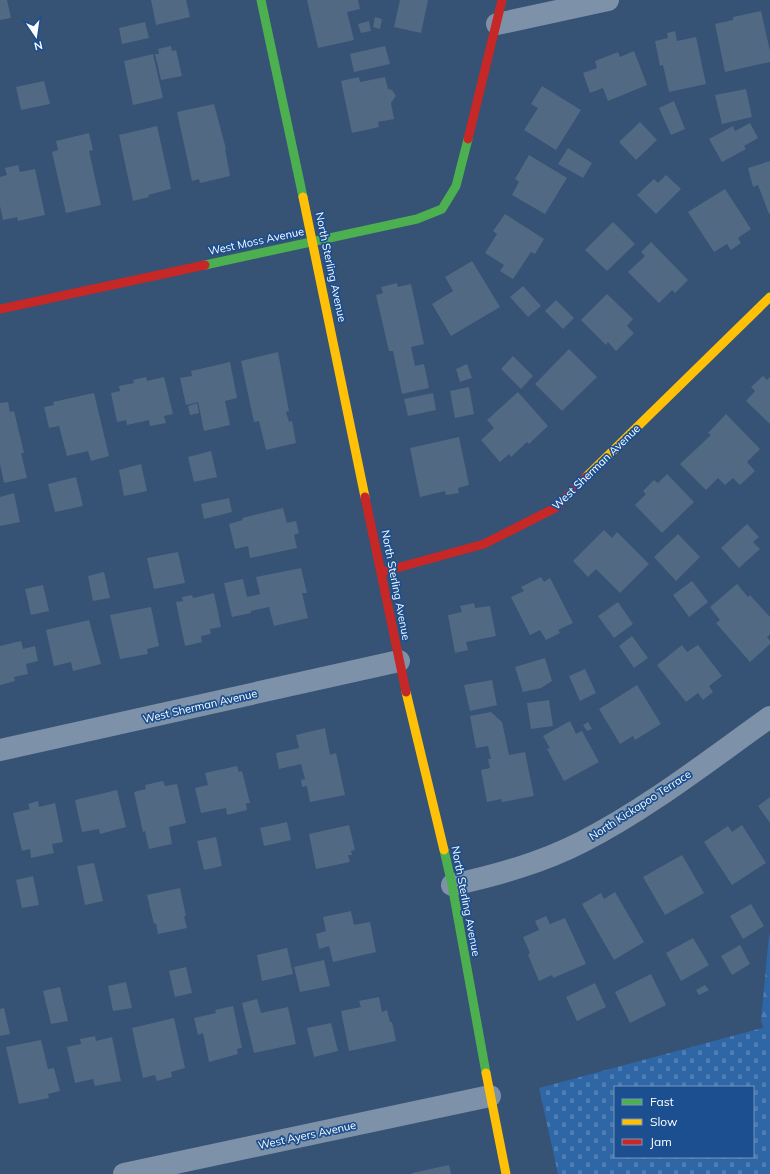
<svg xmlns="http://www.w3.org/2000/svg" width="770" height="1174" font-family="Mulish,sans-serif">
<style>
.forest{fill:url(#forest-firs)}
.cemetery{fill:url(#cemetery-stones);fill-rule:evenodd}
.building{fill:#526984}
.lines{fill:none;stroke-linecap:round;stroke-linejoin:round}
.street{stroke:#7d92a8;stroke-width:22}
.fast{stroke:#4caf50;stroke-width:9}
.slow{stroke:#ffc107;stroke-width:9}
.jam{stroke:#c62828;stroke-width:9}
.labels{text-anchor:middle;dominant-baseline:central;stroke-width:3.5;stroke-linejoin:round;paint-order:stroke}
.street-label{font-size:11px;fill:#fff;stroke:#1b4f8f}
</style>
<defs>
<pattern id="forest-firs" width="22" height="20" patternUnits="userSpaceOnUse"><rect width="22" height="20" fill="#2f66a5"/><path d="M5 1l3.5 6h-7zM16 11l3.5 6h-7z" fill="#4e7db2"/></pattern>
<pattern id="cemetery-stones" width="16" height="16" patternUnits="userSpaceOnUse"><rect width="16" height="16" fill="#2f66a5"/><path d="M2 7V4a2 2 0 0 1 4 0v3zM10 15v-3a2 2 0 0 1 4 0v3z" fill="#4e7db2"/></pattern>
</defs>
<rect width="100%" height="100%" fill="#365274"/>
<path class="forest" d="M769 935H770V1046L761 1021Z"/>
<path class="cemetery" d="M770 1026V1174H558L539 1088ZM615 1087H753V1157H615Z"/>
<g class="building">
<path d="M0 0H7L11 18 0 20Z"/>
<path d="M151 0H186L190 17 156 25Z"/>
<path d="M307 0H358L360 9 347 12 354 40 318 48Z"/>
<path d="M400 0H428L421 33 394 27Z"/>
<path d="M761 11 770 51V62L725 72 715 24 733 20V17Z"/>
<path d="M375 17 382 19 380 29 373 27Z"/>
<path d="M369 21 371 31 361 33 358 24Z"/>
<path d="M145 22 149 38 122 44 119 28Z"/>
<path d="M675 31 677 41 696 37 706 84 669 92 663 65 660 66 655 41 668 38 667 33Z"/>
<path d="M171 46 172 51 176 50 182 76 161 80 155 54H159L158 49Z"/>
<path d="M385 46 390 64 354 72 350 54Z"/>
<path d="M634 51 647 85 608 101 603 88 590 93 583 73 597 68 595 61 618 52 620 57Z"/>
<path d="M153 54 163 98 133 105 124 61Z"/>
<path d="M359 77 360 82 385 77 388 89 392 90 396 96 391 103 394 119 378 122 379 127 352 133 341 81Z"/>
<path d="M44 81 50 104 21 110 16 87Z"/>
<path d="M542 86 581 110 556 150 524 130 538 108 531 104Z"/>
<path d="M746 89 752 117 722 124 715 95Z"/>
<path d="M674 101 685 129 671 135 659 108Z"/>
<path d="M214 104 226 149H225L230 176 200 183 199 179 192 181 177 112Z"/>
<path d="M640 122 657 140 636 160 619 142Z"/>
<path d="M750 123 758 138 744 146 746 149 722 162 709 139 733 126 735 131Z"/>
<path d="M157 126 171 189 148 195 149 197 133 201 119 135Z"/>
<path d="M89 133 93 150 89 151 101 205 66 213 52 152 58 150 56 141Z"/>
<path d="M568 148 592 163 583 178 558 164Z"/>
<path d="M529 155 567 178 545 214 512 195 519 182 515 179Z"/>
<path d="M770 161V213L769 214 758 185 753 187 748 168Z"/>
<path d="M18 165 20 172 35 169 45 215 18 221 17 217 3 220 0 206V177L7 175 5 168Z"/>
<path d="M666 175 681 189 656 214 637 195 654 179 658 183Z"/>
<path d="M725 189 751 229 738 238 741 243 731 250 727 244 714 252 688 212Z"/>
<path d="M505 214 544 239 535 254 531 252 513 279 500 271 504 265 485 253 497 234 493 231Z"/>
<path d="M613 222 635 244 607 271 585 250Z"/>
<path d="M651 242 688 280 675 293 672 290 659 303 628 272 645 256 641 252Z"/>
<path d="M472 261 500 307 451 336 432 304 453 291 445 277Z"/>
<path d="M397 283 398 287 411 284 424 344 411 347 415 366 424 364 429 388 402 394 393 351H389L376 295 383 293 381 287Z"/>
<path d="M523 286 541 306 528 317 510 297Z"/>
<path d="M607 294 633 319 627 326 634 333 616 351 608 342 606 345 581 320Z"/>
<path d="M556 300 574 318 563 329 545 311Z"/>
<path d="M569 349 597 377 562 411 535 384Z"/>
<path d="M278 352 289 411 286 412 289 422 292 421 296 443 266 450 259 421 254 422 241 361Z"/>
<path d="M513 356 533 376 521 389 501 369Z"/>
<path d="M230 362 237 398 225 401 230 425 204 431 198 402 186 405 180 378 192 376 191 371Z"/>
<path d="M467 364 472 378 460 382 456 369Z"/>
<path d="M763 376 767 380 770 377V424L746 401 755 391 751 387Z"/>
<path d="M146 377 147 381 164 377 173 414 164 416 166 423 150 426 149 420 127 425 126 420 117 422 111 393 120 391 119 386 134 383 133 380Z"/>
<path d="M469 387 474 414 455 418 450 391Z"/>
<path d="M518 392 548 426 529 444 527 442 511 457 509 454 500 462 481 440 494 428 487 420Z"/>
<path d="M94 393 109 456 91 461 88 451 67 456 59 426 49 428 44 407 54 405 53 402Z"/>
<path d="M433 393 436 410 408 416 404 399Z"/>
<path d="M8 402 10 412 14 411 24 453H21L27 478 4 483 0 464V403Z"/>
<path d="M197 403 199 413 190 415 188 406Z"/>
<path d="M726 414 760 449 747 462 755 471 740 485 733 478 725 485 718 478 706 490 680 464 711 435 708 433Z"/>
<path d="M459 437 469 485 458 488 459 493 446 495 445 491 420 497 410 448Z"/>
<path d="M211 451 217 477 194 482 188 457Z"/>
<path d="M141 464 147 491 124 496 119 470Z"/>
<path d="M667 474 694 502 662 533 635 505 646 494 643 491 654 480 658 483Z"/>
<path d="M76 477 83 506 55 512 48 484Z"/>
<path d="M14 493 20 522 0 526V497Z"/>
<path d="M229 498 232 512 204 519 201 504Z"/>
<path d="M283 508 287 523 296 521 299 533 294 535 297 548 250 558 248 546 235 549 229 524 243 520 242 518Z"/>
<path d="M747 524 759 537 753 542 760 549 739 568 721 548Z"/>
<path d="M604 530 612 538 617 532 649 564 620 593 596 569 588 577 573 561Z"/>
<path d="M678 534 700 557 676 581 654 557Z"/>
<path d="M178 552 185 583 154 589 147 558Z"/>
<path d="M301 568 307 593H302L308 618 274 626 269 607 251 611V613L232 617 224 583 243 579 247 597 260 594 256 577Z"/>
<path d="M104 572 110 598 93 601 88 576Z"/>
<path d="M541 577 544 582 550 578 573 623 558 630 560 633 546 640 540 630 530 635 511 597 524 591 521 587Z"/>
<path d="M692 581 708 602 689 617 673 595Z"/>
<path d="M737 584 748 597 750 595 770 617V634L767 637 770 641V644L750 662 716 623 720 620 710 607Z"/>
<path d="M43 585 49 611 31 615 25 589Z"/>
<path d="M214 593 221 627 210 629 211 634 201 636 202 642 185 646 176 602 183 601 182 597 192 595 193 598Z"/>
<path d="M618 602 633 624 614 638 598 616Z"/>
<path d="M474 603 475 608 490 606 496 636 466 642 468 650 455 653 448 615 462 612 460 606Z"/>
<path d="M151 607 159 646 147 649 148 654 120 659 110 615Z"/>
<path d="M89 620 101 664 73 671 71 662 54 666 46 630Z"/>
<path d="M632 636 648 658 634 668 619 646Z"/>
<path d="M21 641 23 649 35 646 38 661 26 664 28 674 14 677 15 681 0 685V646Z"/>
<path d="M682 645 687 652 698 645 722 676 709 686 713 692 703 700 698 693 686 702 657 665Z"/>
<path d="M545 658 552 681 541 688 523 692 515 667Z"/>
<path d="M585 669 596 693 580 701 569 676Z"/>
<path d="M492 680 497 705 470 711 464 685Z"/>
<path d="M637 685 661 724 635 740 633 736 620 744 599 709Z"/>
<path d="M549 700 553 726 531 729 527 703Z"/>
<path d="M491 712 502 722 509 755 525 752 534 796 502 802 501 799 487 802 481 770 490 768 488 759H491L488 746 476 748 470 716Z"/>
<path d="M570 721 576 734 582 731 599 762 564 781 547 749 550 748 543 736Z"/>
<path d="M588 722 592 729 587 731 583 725Z"/>
<path d="M325 728 330 755 336 753 345 795 310 802 307 786 302 787 301 780 305 779 301 764 279 769 276 753 299 748 296 735Z"/>
<path d="M237 766 239 772 242 771 250 803H246L247 810 227 815 226 808 201 813 195 788 208 785 205 773Z"/>
<path d="M163 781 165 786 177 784 186 823 169 827 172 844 149 849 145 831 143 832 134 792 146 789 145 785Z"/>
<path d="M117 790 126 827 100 834 99 829 82 832 75 800Z"/>
<path d="M770 797V823L758 806Z"/>
<path d="M38 801 39 807 55 803 63 842 52 844 54 853 31 858 30 849 22 851 13 813 30 809 28 804Z"/>
<path d="M287 822 291 840 264 846 260 828Z"/>
<path d="M349 825 355 850 351 851 352 855H348L350 862 316 869 309 834Z"/>
<path d="M742 825 766 863 732 885 704 842 728 826 732 832Z"/>
<path d="M216 837 222 866 204 870 197 841Z"/>
<path d="M682 855 704 893 665 915 643 877Z"/>
<path d="M94 863 103 901 85 905 77 866Z"/>
<path d="M33 876 39 905 22 908 16 880Z"/>
<path d="M180 888 186 916H184L187 928 158 934 156 923 154 924 147 895Z"/>
<path d="M615 892 644 942 614 960 582 904 601 893 604 899Z"/>
<path d="M751 904 764 926 743 939 730 916Z"/>
<path d="M351 911 354 925 370 922 376 952 333 962 329 946 319 949 316 934 326 931 323 917Z"/>
<path d="M546 916 550 924 565 918 586 964 553 978 552 975 539 981 528 955 530 953 523 937 539 930 535 921Z"/>
<path d="M693 938 709 965 681 981 666 953Z"/>
<path d="M740 945 750 964 732 975 721 956Z"/>
<path d="M287 948 293 974 262 981 257 955Z"/>
<path d="M324 960 330 986 300 992 294 967Z"/>
<path d="M186 967 192 993 175 997 169 971Z"/>
<path d="M651 974 666 1005 630 1023 615 992Z"/>
<path d="M126 982 132 1008 113 1011 108 986Z"/>
<path d="M595 983 606 1007 577 1021 566 997Z"/>
<path d="M705 985 709 990 699 995 696 990Z"/>
<path d="M60 987 68 1021 51 1024 43 991Z"/>
<path d="M379 997 382 1012 387 1010 390 1022H392L396 1041 349 1051 341 1011 361 1007 359 1001Z"/>
<path d="M257 999 261 1013 288 1007 296 1044 254 1053 242 1003Z"/>
<path d="M233 1006 242 1048 237 1049 238 1054 209 1062 203 1033 198 1035 194 1018 216 1013 215 1010Z"/>
<path d="M4 1008 10 1034 0 1036V1009Z"/>
<path d="M174 1018 185 1068 171 1072 172 1077 157 1081 155 1075 143 1078 132 1028Z"/>
<path d="M331 1023 338 1051 314 1057 307 1028Z"/>
<path d="M95 1036 96 1041 112 1037 121 1081 95 1086 93 1079 75 1083 67 1047 81 1044 80 1039Z"/>
<path d="M41 1040 48 1069 54 1068 60 1091 48 1094 49 1098 19 1104 6 1047Z"/>
<path d="M449 1165 451 1174H412V1173Z"/>
</g>
<g class="lines">
<g class="street">
<path d="M497 24 608 0"/>
<path d="M0 750 399 661"/>
<path d="M452 885C497 875 541 863 582 842 647 809 711 759 770 717"/>
<path d="M124 1174 490 1096"/>
</g>
<g class="fast">
<path d="M261 0 303 197"/>
<path d="M205 265 417 219 442 209 456 186 468 139"/>
<path d="M444 850 452 885 486 1073"/>
</g>
<g class="slow">
<path d="M303 197 365 497"/>
<path d="M586 477 770 297"/>
<path d="M406 692 444 850"/>
<path d="M486 1073 506 1174"/>
</g>
<g class="jam">
<path d="M468 139 502 0"/>
<path d="M0 309 205 265"/>
<path d="M365 497 406 692"/>
<path d="M382 572 484 544 555 508 586 477"/>
</g>
</g>
<g class="labels">
<g class="street-label">
<text transform="translate(256 241) rotate(-12)">West Moss Avenue</text>
<text transform="translate(331 267) rotate(78)">North Sterling Avenue</text>
<text transform="translate(596 467) rotate(-44)">West Sherman Avenue</text>
<text transform="translate(396 585) rotate(79)">North Sterling Avenue</text>
<text transform="translate(200 706) rotate(-13)">West Sherman Avenue</text>
<text transform="translate(640 805) rotate(-33)">North Kickapoo Terrace</text>
<text transform="translate(466 901) rotate(79)">North Sterling Avenue</text>
<text transform="translate(307 1135) rotate(-12)">West Ayers Avenue</text>
</g>
</g>
<rect x="614" y="1086" width="140" height="72" fill="#1b4f8f" stroke="#7695bc"/>
<rect x="622" y="1099" width="20" height="6" fill="#4caf50" stroke="#7695bc"/>
<text x="650" y="1106" font-size="12" fill="#ffffff">Fast</text>
<rect x="622" y="1119" width="20" height="6" fill="#ffc107" stroke="#7695bc"/>
<text x="650" y="1126" font-size="12" fill="#ffffff">Slow</text>
<rect x="622" y="1139" width="20" height="6" fill="#c62828" stroke="#7695bc"/>
<text x="650" y="1146" font-size="12" fill="#ffffff">Jam</text>
<g transform="translate(36 36) rotate(167)" stroke="#1b4f8f" stroke-width="3" paint-order="stroke">
<path d="M0-3L7 15L0 10L-7 15Z" fill="#ffffff"/>
<text y="-6" font-size="11" font-weight="bold" text-anchor="middle" fill="#ffffff">N</text>
</g>
</svg>
